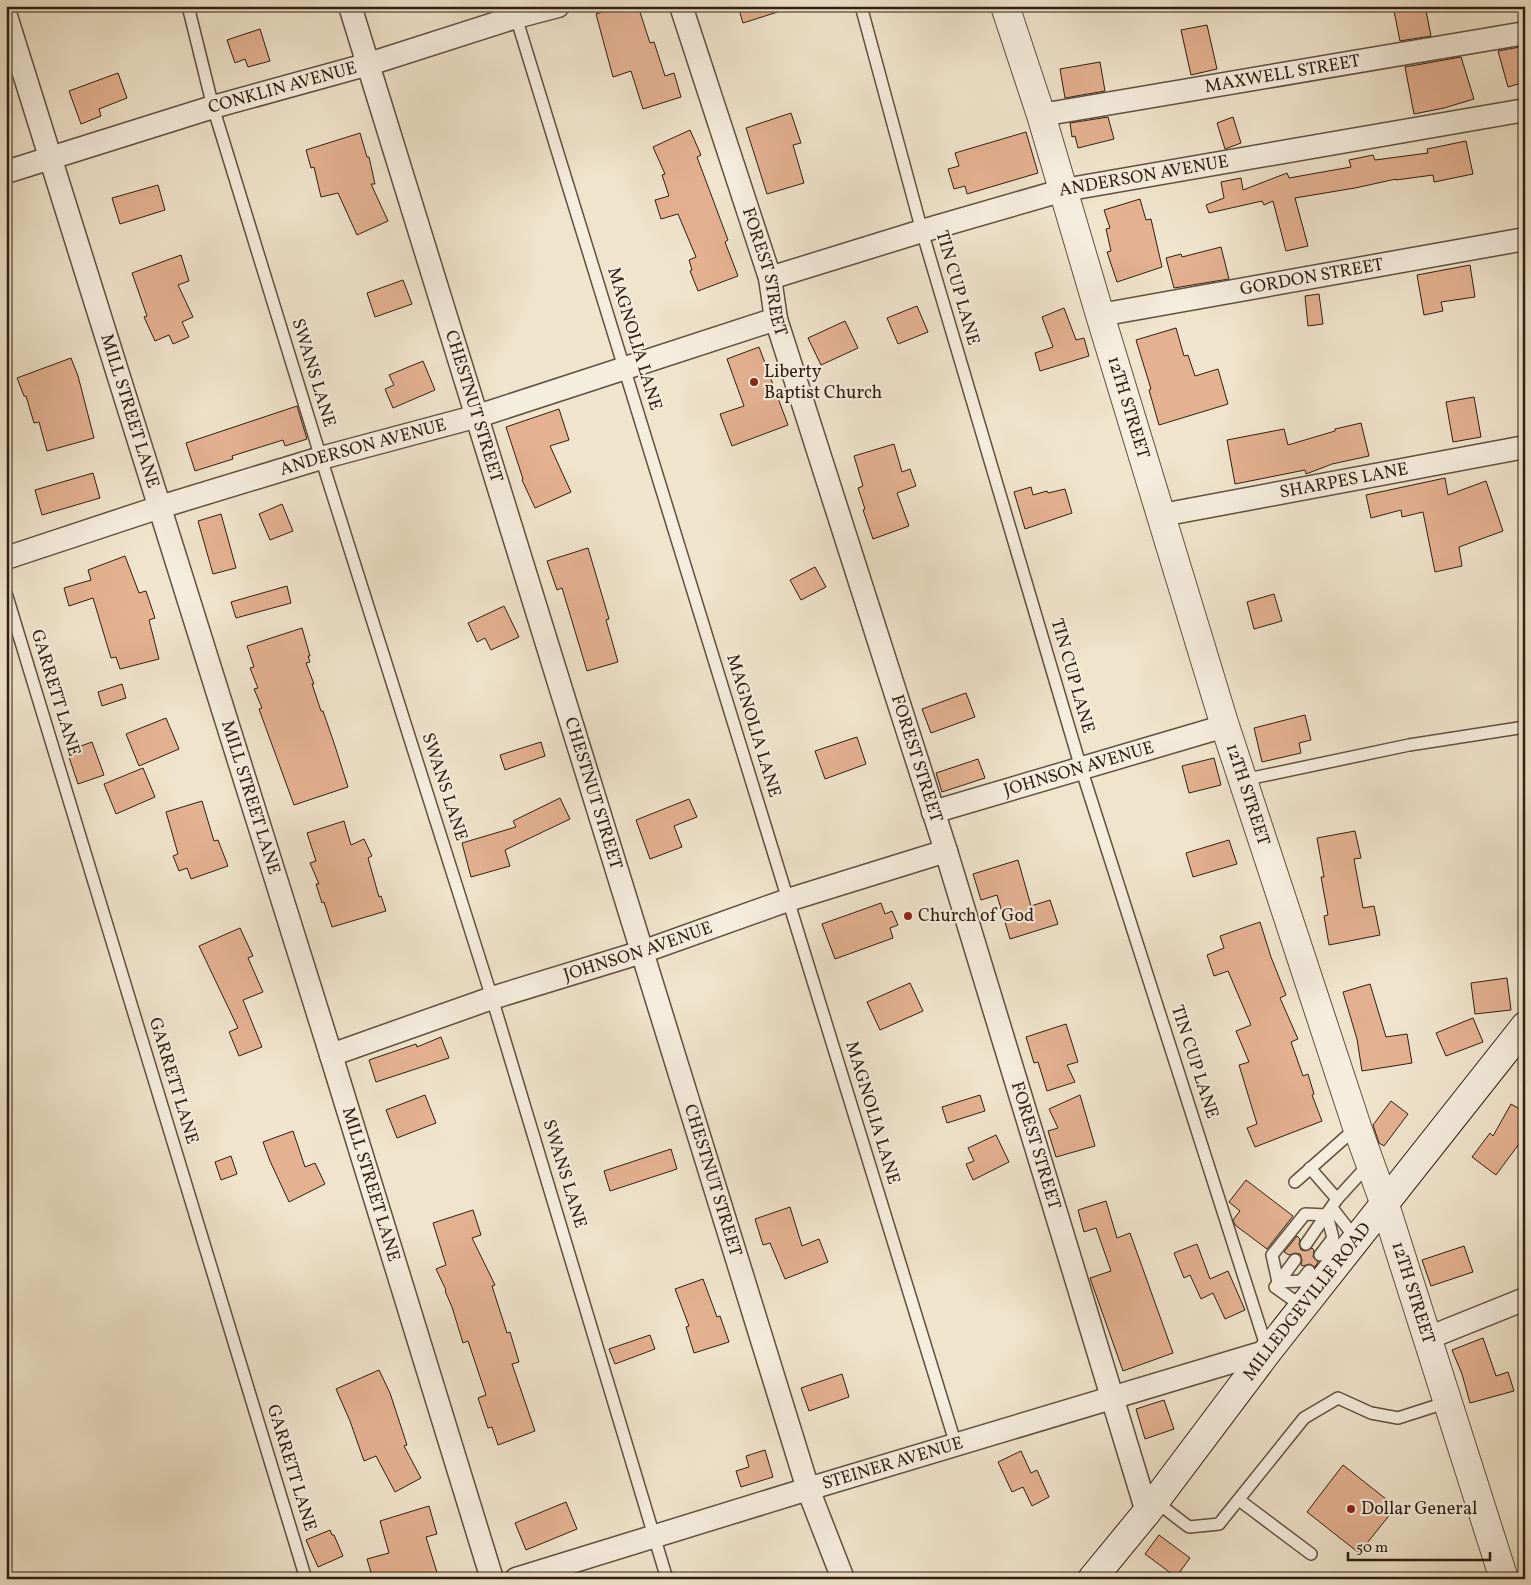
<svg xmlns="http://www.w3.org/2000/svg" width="1531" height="1585" font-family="Vollkorn,serif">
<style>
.building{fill:#e4b191;stroke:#2f1e10}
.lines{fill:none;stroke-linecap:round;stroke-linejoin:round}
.service-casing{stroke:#5f503f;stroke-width:14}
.minor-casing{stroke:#5f503f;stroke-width:25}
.tertiary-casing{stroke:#5f503f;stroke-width:30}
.secondary-casing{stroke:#2f1e10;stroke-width:30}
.service{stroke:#f5edde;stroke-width:11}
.minor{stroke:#f5edde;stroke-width:22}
.tertiary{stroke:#f5edde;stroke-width:28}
.secondary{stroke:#f5edde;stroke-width:28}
.poi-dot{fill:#8f2418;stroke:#f5edde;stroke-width:2}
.labels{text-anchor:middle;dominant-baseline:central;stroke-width:4.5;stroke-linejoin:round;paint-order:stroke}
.street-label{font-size:18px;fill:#2f1e10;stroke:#f5edde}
.poi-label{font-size:18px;fill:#2f1e10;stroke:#f5edde;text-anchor:start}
</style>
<rect width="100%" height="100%" fill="#f0e4cc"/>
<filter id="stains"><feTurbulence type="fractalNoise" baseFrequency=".004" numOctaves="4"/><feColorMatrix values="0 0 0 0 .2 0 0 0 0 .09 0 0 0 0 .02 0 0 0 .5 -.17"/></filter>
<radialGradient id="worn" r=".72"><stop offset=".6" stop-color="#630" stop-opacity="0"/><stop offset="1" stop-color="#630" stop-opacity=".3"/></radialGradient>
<g class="building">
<path d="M621 6H638L650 43 654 42 665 76 674 73 681 97 643 109 631 71 613 77 596 14Z"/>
<path d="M738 6H783L784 10 743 23Z"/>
<path d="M1393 6H1425L1431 36 1400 41Z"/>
<path d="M1207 25 1217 69 1191 75 1181 30Z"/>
<path d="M260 29 270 61 248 67 245 59 235 63 227 40Z"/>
<path d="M1525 46V82L1508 87 1498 51Z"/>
<path d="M1461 57 1474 99 1444 108 1414 114 1405 67Z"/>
<path d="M1100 62 1105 91 1065 98 1060 69Z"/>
<path d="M118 73 127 98 99 109 101 116 81 124 69 91Z"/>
<path d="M791 113 801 143 793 145 804 183 767 194 746 128Z"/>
<path d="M1108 117 1114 139 1078 148 1075 136 1072 137 1070 123Z"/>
<path d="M1233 117 1241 143 1225 149 1217 123Z"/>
<path d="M690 130 701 155 697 157 728 240 725 242 738 276 698 291 690 271 692 270 689 260 696 257 678 214 661 219 655 200 669 196 662 175 665 174 653 147Z"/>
<path d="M1026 132 1038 173 967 194 965 186 954 189 948 169 959 166 955 153Z"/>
<path d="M360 133 367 157H369L375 184H371L388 221 357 235 338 193 321 197 314 167 311 168 306 150Z"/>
<path d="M1466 141 1473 174 1434 182 1433 175 1396 180V179L1355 188 1295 198 1308 246 1286 251 1273 201 1264 205 1262 201 1209 213 1206 205 1224 198 1221 182 1241 178 1243 190 1287 173 1289 178 1351 167 1349 160 1373 155 1375 160 1428 153 1427 149Z"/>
<path d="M158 185 165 210 120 224 112 198Z"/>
<path d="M1140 199 1146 220 1151 219 1162 267 1117 282 1107 252 1111 251 1106 229 1110 228 1104 210Z"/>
<path d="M1221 247 1229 279 1174 288 1166 258 1181 254 1182 257Z"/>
<path d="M181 255 189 281 178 285 193 317 182 322 189 337 173 344 169 335 155 341 144 317 147 316 132 273Z"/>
<path d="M1470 265 1475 297 1441 302 1443 311 1424 315 1417 275Z"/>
<path d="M403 280 412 304 375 317 367 293Z"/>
<path d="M1319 294 1323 324 1308 326 1305 296Z"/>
<path d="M917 306 928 332 898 344 887 318Z"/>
<path d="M1064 308 1076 340 1084 338 1089 356 1040 371 1035 353 1053 347 1042 317Z"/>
<path d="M845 321 858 348 821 365 808 338Z"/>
<path d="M1176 328 1184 356 1188 355 1195 376 1218 369 1228 404 1159 425 1149 390 1151 389 1136 340Z"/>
<path d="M759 347 788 425 732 446 720 414 744 406 727 359Z"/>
<path d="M71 358 78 376 94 438 47 451 39 422 34 423 26 396H24L17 378Z"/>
<path d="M423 361 435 390 393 408 385 389 394 385 389 375Z"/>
<path d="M1474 397 1481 437 1453 442 1446 402Z"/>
<path d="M297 406 307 439 285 446 283 440 232 456 233 459 195 471 186 443Z"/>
<path d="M559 409 569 440 550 446 571 492 535 508 522 480 523 479 506 427Z"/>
<path d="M1361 423 1369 456 1332 464 1306 474 1305 470 1235 484 1227 440 1284 429 1288 445 1335 431V429Z"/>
<path d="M894 444 902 472 910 469 916 486 897 493 909 526 873 539 863 510 865 509 858 488 863 486 854 456Z"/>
<path d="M93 473 100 498 42 515 35 490Z"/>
<path d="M1445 478 1448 495 1486 481 1503 531 1459 547 1462 566 1435 572 1423 512 1402 517 1401 510 1371 518 1366 495Z"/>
<path d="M1031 487 1033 495 1047 491 1048 493 1065 489 1072 513 1025 529 1014 492Z"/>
<path d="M282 504 293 531 270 540 259 514Z"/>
<path d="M221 514 236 568 213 574 198 521Z"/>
<path d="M588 548 609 619 606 620 618 662 587 671 562 588 557 590 547 561Z"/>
<path d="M125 556 139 593 146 591 155 618 149 620 159 659 120 669 116 657 111 658 93 598 69 606 64 588 91 580 88 570Z"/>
<path d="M815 567 826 587 801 600 790 580Z"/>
<path d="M287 586 291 603 236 618 231 602Z"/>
<path d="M1274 594 1282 621 1254 629 1247 602Z"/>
<path d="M504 606 519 637 491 650 485 638 477 642 468 623Z"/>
<path d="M302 628 310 656H308L310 662 306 663 314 684H312L321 711H323L335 746 348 787 294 805 259 709 262 708 254 689 258 688 250 668 254 667 247 646Z"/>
<path d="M122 684 126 698 102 706 98 692Z"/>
<path d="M966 693 975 717 931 733 922 709Z"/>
<path d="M1305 715 1311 740 1299 743 1301 753 1262 762 1254 728Z"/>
<path d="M166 718 179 749 139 766 126 734Z"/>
<path d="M857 737 866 764 825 779 815 751Z"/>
<path d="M92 742 104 775 78 784 67 751Z"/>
<path d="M541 742 545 756 505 770 500 755Z"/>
<path d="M1214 758 1221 785 1189 793 1182 766Z"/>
<path d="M978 759 985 778 942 792 936 773Z"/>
<path d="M143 768 155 797 116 814 104 784Z"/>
<path d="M560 798 570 819 505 850 510 866 471 877 462 843 516 827 513 821Z"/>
<path d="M689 799 697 817 674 826 682 847 650 859 636 820Z"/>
<path d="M202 801 214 841 218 840 228 866 191 879 187 868 179 871 173 856 178 854 166 812Z"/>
<path d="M344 821 351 845 364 839 372 856 368 858 379 897 381 896 386 911 332 927 324 902 322 903 316 884H319L310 863 316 861 307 833Z"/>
<path d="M1355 831 1361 858 1354 859 1363 908 1374 906 1380 935 1329 945 1324 916 1328 915 1321 877H1324L1317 838Z"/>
<path d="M1229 840 1237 864 1193 877 1186 853Z"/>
<path d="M1018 860 1031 906 1050 900 1058 924 1010 939 997 895 981 900 973 874Z"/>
<path d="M881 903 885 914 892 911 898 925 890 928 893 938 835 959 822 924Z"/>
<path d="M1260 922 1271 957 1286 995 1280 998 1298 1039 1291 1042 1303 1076 1308 1074 1314 1094 1312 1095 1322 1121 1255 1147 1247 1128 1257 1124 1239 1065 1249 1062 1236 1031 1251 1025 1228 971 1214 976 1207 955 1224 948 1220 936Z"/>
<path d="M240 928 253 956 248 958 263 992 243 1000 262 1047 239 1056 229 1032 238 1028 199 946Z"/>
<path d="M1507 978 1511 1010 1475 1014 1471 983Z"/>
<path d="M910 983 923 1011 880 1030 867 1002Z"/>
<path d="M1370 984 1386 1037 1407 1034 1412 1063 1362 1071 1357 1039 1343 992Z"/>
<path d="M1473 1018 1483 1042 1446 1056 1436 1033Z"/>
<path d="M1066 1024 1078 1062 1067 1065 1075 1082 1047 1091 1038 1062 1034 1063 1026 1037Z"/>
<path d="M441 1037 449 1058 376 1082 369 1060 416 1044 417 1047Z"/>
<path d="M425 1095 436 1123 397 1138 386 1110Z"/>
<path d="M980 1095 985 1111 947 1123 942 1107Z"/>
<path d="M1080 1095 1095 1146 1056 1157 1048 1131 1058 1128 1049 1109Z"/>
<path d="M1391 1101 1408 1114 1384 1146 1379 1143 1373 1125Z"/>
<path d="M1511 1104 1525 1112V1147L1519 1144 1496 1175 1472 1157 1490 1133 1493 1136Z"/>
<path d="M293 1131 305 1167 315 1163 325 1184 289 1202 270 1161 263 1142Z"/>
<path d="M996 1135 1009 1162 973 1180 966 1164 974 1161 968 1148Z"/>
<path d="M671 1149 677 1169 610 1191 604 1171Z"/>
<path d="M231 1156 237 1174 221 1180 215 1162Z"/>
<path d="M1246 1180 1293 1216 1267 1249 1235 1225 1233 1220 1240 1211 1229 1202Z"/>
<path d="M1106 1201 1117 1238 1130 1233 1173 1353 1123 1371 1090 1278 1111 1271 1096 1228 1084 1232 1078 1210Z"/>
<path d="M790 1207 802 1246 819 1239 828 1262 785 1279 770 1243 763 1245 755 1219Z"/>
<path d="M473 1210 481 1235 472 1238 495 1285 492 1286 507 1333 510 1332 519 1362 512 1364 535 1431 498 1445 492 1427 488 1428 478 1398 486 1395 468 1341 463 1343 452 1307 445 1291 446 1290 436 1269 446 1265 433 1223Z"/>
<path d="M1297 1236 1300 1239 1299 1244 1301 1250 1306 1251 1312 1248 1314 1250 1313 1257 1318 1262 1315 1267 1310 1264 1303 1266 1301 1265 1302 1260 1300 1254 1295 1253 1289 1255 1284 1252Z"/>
<path d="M1197 1244 1210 1279 1228 1271 1245 1310 1225 1319 1213 1293 1201 1299 1190 1275 1184 1278 1174 1253Z"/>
<path d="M1464 1246 1473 1272 1431 1286 1422 1260Z"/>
<path d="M703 1279 717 1317 720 1316 729 1342 694 1353 686 1327 689 1326 675 1289Z"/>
<path d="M650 1335 655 1349 615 1364 609 1349Z"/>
<path d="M1483 1338 1496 1376 1508 1372 1514 1391 1470 1403 1462 1374 1452 1350Z"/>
<path d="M379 1370 390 1393 407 1445 404 1446 421 1478 395 1492 376 1456 364 1461 350 1421 336 1389Z"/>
<path d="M842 1374 849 1397 809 1411 801 1388Z"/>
<path d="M1164 1400 1174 1429 1145 1439 1136 1409Z"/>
<path d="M765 1450 773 1477 741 1487 736 1471 749 1467 746 1456Z"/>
<path d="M1021 1451 1031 1473 1037 1470 1049 1497 1032 1506 1023 1487 1012 1492 998 1462Z"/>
<path d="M1343 1465 1396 1507 1359 1553 1307 1512Z"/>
<path d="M566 1502 577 1529 526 1550 515 1523Z"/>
<path d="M429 1506 437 1534 426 1537 439 1579H373L367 1559 389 1553 380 1521Z"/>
<path d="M330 1530 332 1535H334L343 1556 318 1567 306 1540Z"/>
<path d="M1159 1535 1190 1558 1176 1577 1145 1554Z"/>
</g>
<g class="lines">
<defs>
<g id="service">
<path d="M188 6 213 107 321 458 492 998 667 1579"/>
<path d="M861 6 922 231 1081 768 1267 1349"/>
<path d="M516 17 956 1445"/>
<path d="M6 593 306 1579"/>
<path d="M1243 780 1409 745 1525 727"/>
<path d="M1310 1168 1337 1199"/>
<path d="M1295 1182 1357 1127"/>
<path d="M1332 1208 1357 1240"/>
<path d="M1306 1244 1337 1199 1369 1164"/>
<path d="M1320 1255 1333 1238 1327 1215"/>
<path d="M1295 1260 1275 1287 1303 1307"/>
<path d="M1278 1282 1272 1255 1305 1214 1327 1215"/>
<path d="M1278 1282 1301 1281 1309 1271"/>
<path d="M1239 1500 1311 1554"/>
<path d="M1155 1501 1189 1527 1219 1524 1304 1418 1338 1398 1371 1413 1398 1418 1448 1402"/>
</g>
<g id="minor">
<path id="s1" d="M350 6 808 1489 843 1579"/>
<path id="s2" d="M681 6 770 278 776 319 946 851 1147 1512"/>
<path id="s3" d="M6 16 331 1055 492 1579"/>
<path id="s4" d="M1041 115 1525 33"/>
<path id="s5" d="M6 172 213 107 369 64 516 17 558 6"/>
<path id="s6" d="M770 278 922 231 1064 190 1525 110"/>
<path id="s7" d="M1100 315 1525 239"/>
<path id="s8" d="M1162 515 1525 447"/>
<path id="s9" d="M6 558 160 507 321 458 478 416 776 319"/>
<path id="s10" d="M933 812 1225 726"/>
<path id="s11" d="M331 1055 492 998 642 952 788 900 946 851"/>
<path d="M1428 1338 1525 1299"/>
<path id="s12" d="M516 1579 808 1489 1268 1351"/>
</g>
<g id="tertiary">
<path id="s13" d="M1005 6 1041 115 1100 315 1225 726 1357 1127 1385 1205 1504 1579"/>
</g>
<g id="secondary">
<path id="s14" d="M1092 1579 1147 1512 1268 1351 1525 1026"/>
</g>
</defs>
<use href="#service" class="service-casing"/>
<use href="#minor" class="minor-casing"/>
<use href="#tertiary" class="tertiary-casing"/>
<use href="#secondary" class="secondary-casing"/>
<use href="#service" class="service"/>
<use href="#minor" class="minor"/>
<use href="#tertiary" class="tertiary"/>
<use href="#secondary" class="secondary"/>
</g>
<g class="poi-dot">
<circle cx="754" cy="382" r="5"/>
<circle cx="908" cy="916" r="5"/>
<circle cx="1351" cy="1509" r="5"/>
</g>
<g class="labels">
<g class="street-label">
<text stroke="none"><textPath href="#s4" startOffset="245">MAXWELL STREET</textPath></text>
<text stroke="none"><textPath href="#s5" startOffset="289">CONKLIN AVENUE</textPath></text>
<text stroke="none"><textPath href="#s6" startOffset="388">ANDERSON AVENUE</textPath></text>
<text stroke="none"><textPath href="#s2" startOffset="279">FOREST STREET</textPath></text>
<text stroke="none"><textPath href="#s7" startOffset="215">GORDON STREET</textPath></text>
<text transform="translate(957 288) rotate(74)">TIN CUP LANE</text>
<text transform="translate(634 339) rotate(73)">MAGNOLIA LANE</text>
<text transform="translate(313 373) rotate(73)">SWANS LANE</text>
<text stroke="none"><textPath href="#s1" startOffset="419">CHESTNUT STREET</textPath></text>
<text stroke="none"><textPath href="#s13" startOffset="420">12TH STREET</textPath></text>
<text stroke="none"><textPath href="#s3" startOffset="414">MILL STREET LANE</textPath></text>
<text stroke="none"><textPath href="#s9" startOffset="374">ANDERSON AVENUE</textPath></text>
<text stroke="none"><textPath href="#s8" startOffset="185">SHARPES LANE</textPath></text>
<text transform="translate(1072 676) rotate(74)">TIN CUP LANE</text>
<text transform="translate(55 693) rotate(73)">GARRETT LANE</text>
<text transform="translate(753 726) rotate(73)">MAGNOLIA LANE</text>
<text stroke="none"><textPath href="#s2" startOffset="789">FOREST STREET</textPath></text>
<text stroke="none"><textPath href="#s10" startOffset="152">JOHNSON AVENUE</textPath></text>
<text transform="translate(444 787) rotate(72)">SWANS LANE</text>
<text stroke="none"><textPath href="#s1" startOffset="824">CHESTNUT STREET</textPath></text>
<text stroke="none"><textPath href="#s13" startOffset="825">12TH STREET</textPath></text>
<text stroke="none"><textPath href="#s3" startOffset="819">MILL STREET LANE</textPath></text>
<text stroke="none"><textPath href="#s11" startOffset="324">JOHNSON AVENUE</textPath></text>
<text transform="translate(1194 1062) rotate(72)">TIN CUP LANE</text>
<text transform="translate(173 1081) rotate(73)">GARRETT LANE</text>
<text transform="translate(872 1113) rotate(73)">MAGNOLIA LANE</text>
<text stroke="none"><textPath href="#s2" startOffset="1194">FOREST STREET</textPath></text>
<text transform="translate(564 1174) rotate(73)">SWANS LANE</text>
<text stroke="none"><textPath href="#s1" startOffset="1229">CHESTNUT STREET</textPath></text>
<text stroke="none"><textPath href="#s3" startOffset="1224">MILL STREET LANE</textPath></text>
<text stroke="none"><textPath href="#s13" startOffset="1350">12TH STREET</textPath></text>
<text stroke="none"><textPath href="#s14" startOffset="351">MILLEDGEVILLE ROAD</textPath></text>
<text stroke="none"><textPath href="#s12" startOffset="394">STEINER AVENUE</textPath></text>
<text transform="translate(291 1468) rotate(73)">GARRETT LANE</text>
</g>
<g class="poi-label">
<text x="764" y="372">Liberty<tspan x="764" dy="21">Baptist Church</tspan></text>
<text x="918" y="916">Church of God</text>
<text x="1361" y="1509">Dollar General</text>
</g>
</g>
<rect width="1531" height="1585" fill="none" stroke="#f0e4cc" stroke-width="25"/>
<rect x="8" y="8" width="1516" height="1570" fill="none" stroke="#2f1e10" stroke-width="2.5"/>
<rect x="12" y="12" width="1506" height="1560" fill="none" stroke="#2f1e10"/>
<path d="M1348 1552v8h142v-8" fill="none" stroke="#2f1e10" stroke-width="2.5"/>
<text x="1356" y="1552" font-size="15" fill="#2f1e10" stroke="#f5edde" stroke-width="4" paint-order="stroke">50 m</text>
<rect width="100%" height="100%" filter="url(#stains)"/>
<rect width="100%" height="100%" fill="url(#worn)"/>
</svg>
